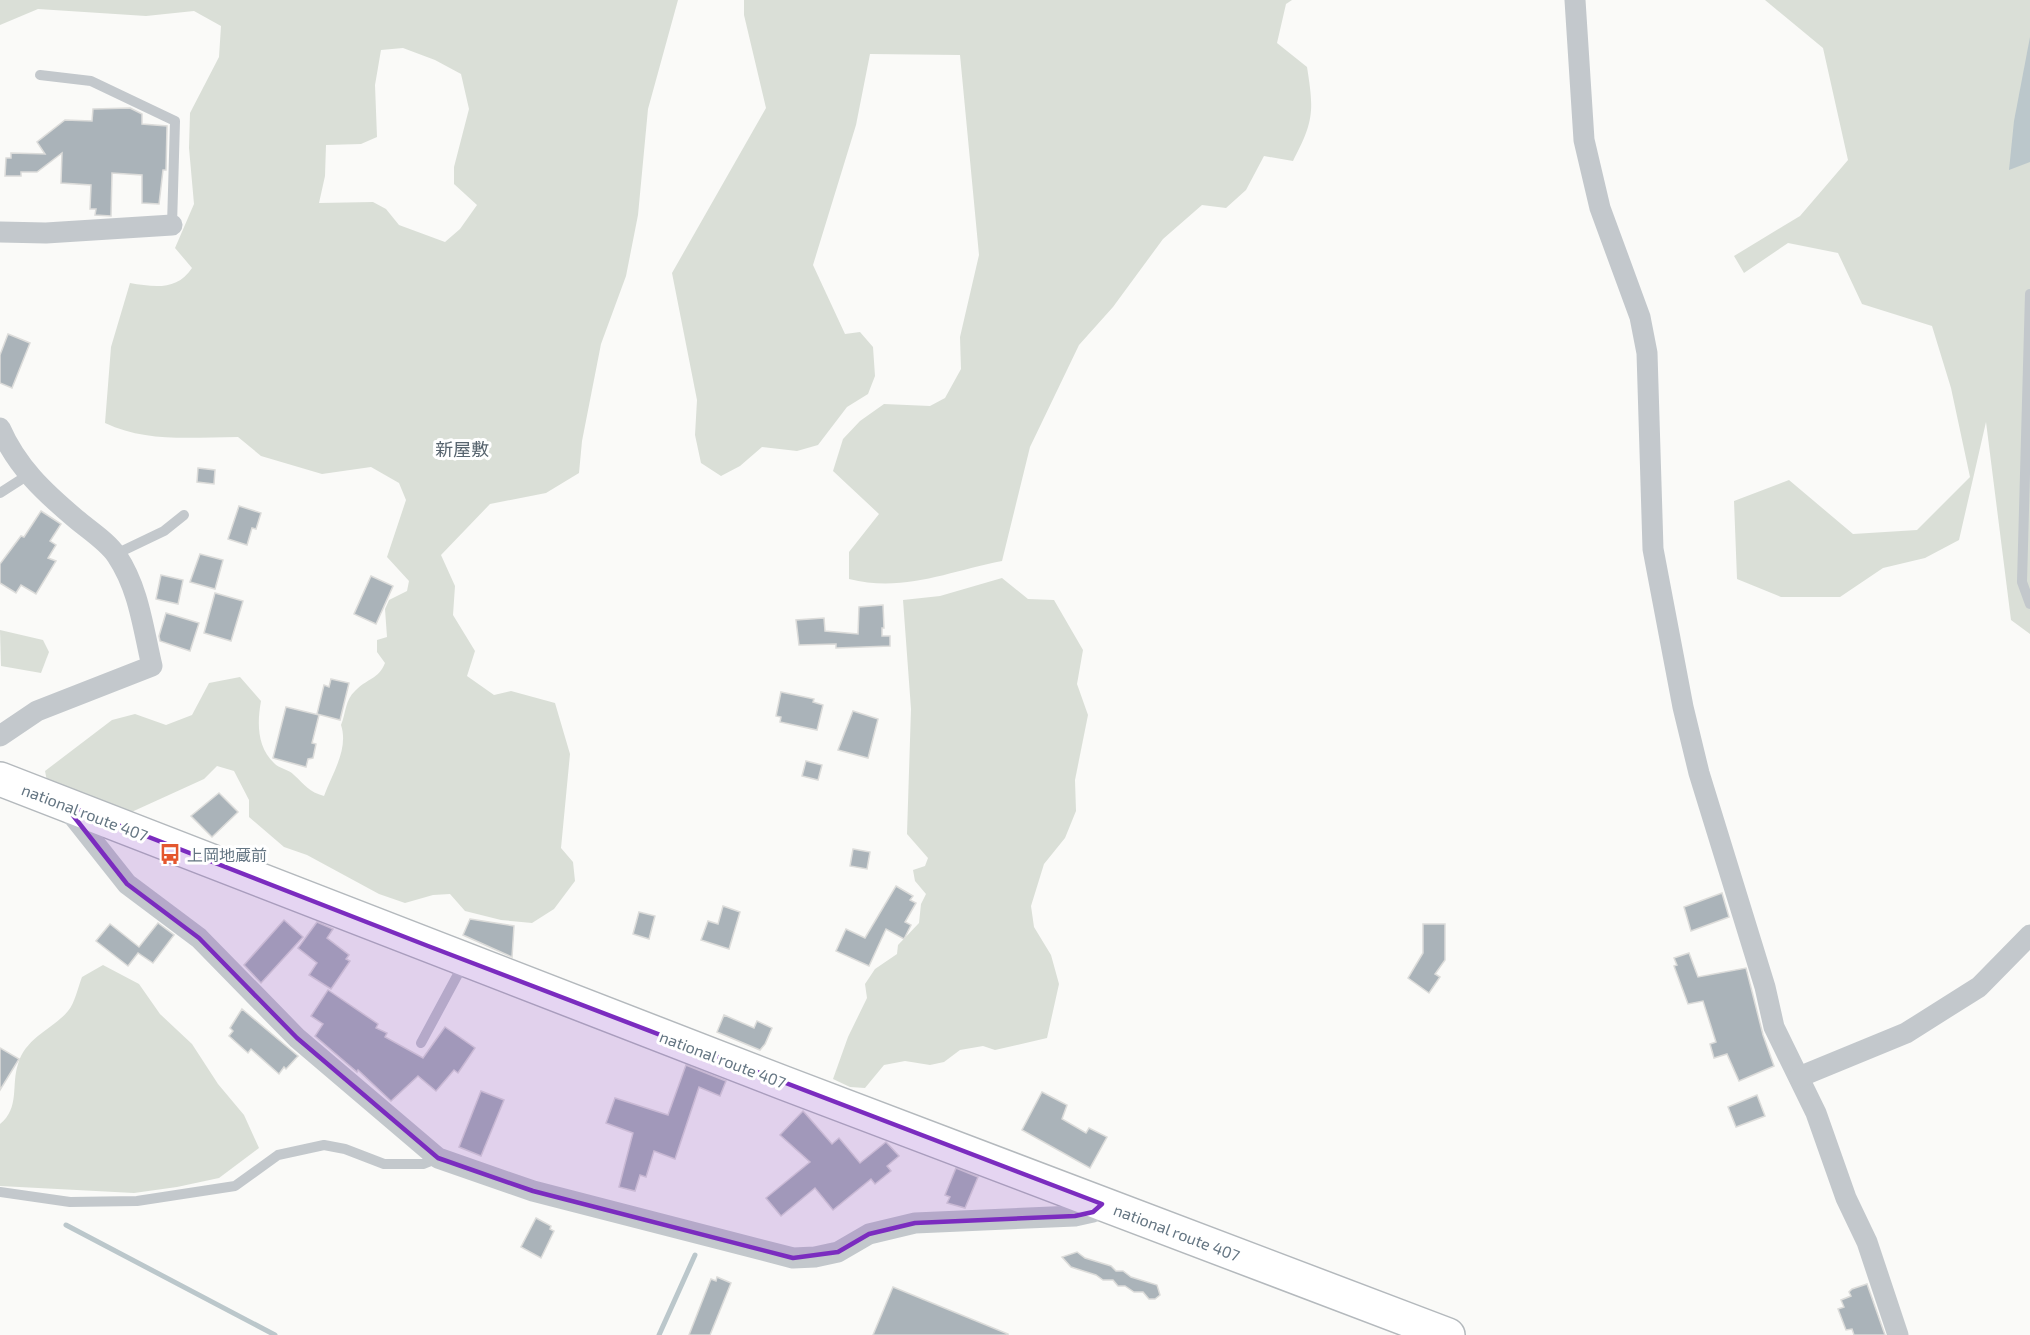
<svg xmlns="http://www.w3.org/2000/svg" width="2030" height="1335" font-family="'Exo 2','Noto Sans JP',sans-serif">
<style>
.green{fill:#dadfd7;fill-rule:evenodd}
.water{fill:#bbc7cb}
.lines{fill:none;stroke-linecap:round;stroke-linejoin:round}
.stream{stroke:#bbc7cb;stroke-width:5}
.building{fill:#aab3b9;stroke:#dcdcda;stroke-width:1.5}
.trunk-casing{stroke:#b4b9bd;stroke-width:36}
.service{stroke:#c3c8cc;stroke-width:10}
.minor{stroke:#c3c8cc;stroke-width:21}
.trunk{stroke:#fff;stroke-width:33}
.marked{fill:#7b2cbf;fill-opacity:0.2;stroke:#7b2cbf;stroke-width:4.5;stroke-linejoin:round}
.labels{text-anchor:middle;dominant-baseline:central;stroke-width:6;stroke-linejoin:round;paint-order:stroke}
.street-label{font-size:16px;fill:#657683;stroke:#fff}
.poi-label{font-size:16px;fill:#657683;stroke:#fff;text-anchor:start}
.neighbourhood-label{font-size:18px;fill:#57646e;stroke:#fff}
</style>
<rect width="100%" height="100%" fill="#fafaf8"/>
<g class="green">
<path d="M0 0H678L648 109 638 215 626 276 601 344 582 441 579 473 546 493 490 504 441 555 455 586 453 615 475 651 467 676 494 695 511 691 555 703 570 754 561 848 573 862 575 881 554 909 532 923 501 920 465 911 450 894 433 895 405 903 379 894 307 855 284 847 249 817V800L234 771 217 766 204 779 125 815 47 781 45 771 112 720 135 714 166 725 192 715 209 683 240 677 261 701C257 723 257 747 274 763 279 769 289 769 294 775 305 785 309 792 324 796 332 774 349 749 341 725 346 713 345 700 355 691 366 679 379 679 385 663L377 652V640L387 637 385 609 389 600 407 591 409 581 387 557 406 500 399 483 371 467 322 474 261 456 238 437C192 437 147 443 105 423L111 347 130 283C154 287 177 291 192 268L175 248 194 204 189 148 190 113 219 57 221 26 194 11 146 16 38 9 0 25ZM403 48 435 60 461 74 469 109 454 167V184L477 205 460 229 445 242 399 225 386 209 373 202 319 203 325 176 326 145 361 144 377 137 375 85 381 50Z"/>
<path d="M744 0H1292L1286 4 1277 43 1307 67C1314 111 1314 121 1293 161L1264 156 1246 190 1226 208 1202 205 1163 239 1113 307 1079 345 1030 447 1002 561C949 571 904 593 849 579V552L879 514 833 471 843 439 860 421 884 404 930 406 945 398 961 369 960 337 979 255 960 55 870 54 856 125 813 265 845 334 860 332 873 347 875 376 868 394 847 407 818 445 797 451 762 447 740 466 721 476 701 463 695 435 697 400 672 273 766 108 744 15Z"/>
<path d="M1765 0H2030V634L2011 620 1986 422 1959 540 1925 558 1883 568 1840 597H1781L1737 579 1734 501 1789 480 1853 534 1917 530 1970 477 1951 388 1932 326 1862 304 1838 253 1788 243 1744 273 1734 256 1800 216 1848 160 1823 48Z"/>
<path d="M1002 578 1028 599 1054 600 1083 650 1077 684 1088 715 1075 780 1076 811 1065 838 1044 864 1031 906 1034 927 1051 955 1059 984 1047 1038 995 1050 983 1046 960 1050 944 1062 930 1065 905 1061 884 1065 865 1088 850 1087 833 1079 848 1037 867 998 865 984 875 969 897 954 898 945 919 923 921 904 926 894 915 881 913 870 925 866 928 858 907 834 911 709 903 600 940 596Z"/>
<path d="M0 630 43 640 49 652 41 673 1 666Z"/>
<path d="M103 965 139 984 160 1014 192 1044 218 1084 244 1115 259 1148 219 1178 177 1187 134 1193 0 1186V1124C20 1108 11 1085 18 1064 26 1037 52 1030 68 1011 75 1003 78 987 82 977Z"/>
</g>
<path class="water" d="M2030 37V162L2009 170 2014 121Z"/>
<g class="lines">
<g class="stream">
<path d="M66 1225 275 1335"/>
<path d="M659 1335 695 1255"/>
</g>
</g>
<g class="building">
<path d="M130 108 142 114V124L167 126 166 170H163L159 204 142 203V175L112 173 111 216 95 215 96 209H90L91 185 61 183 62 153 37 172H21V176H5L6 158H11V153L45 154 37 142 65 120 92 121 93 109Z"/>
<path d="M8 334 30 343 12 388 0 383V355Z"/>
<path d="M198 468 215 470 214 484 197 482Z"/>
<path d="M239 506 261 513 256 529 252 528 247 545 228 539Z"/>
<path d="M41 511 61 524 50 541 56 545 48 558 56 561 36 594 21 585 16 593 0 583V564L21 536 24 537Z"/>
<path d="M200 554 223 560 215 589 190 582Z"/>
<path d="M161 575 183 580 178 604 156 599Z"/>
<path d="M371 576 393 586 376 624 354 614Z"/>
<path d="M215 593 243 601 231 641 204 633Z"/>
<path d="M883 605 884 628H882V636H890V646L836 648V644L799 645 796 620 824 618 825 631 858 634 859 607Z"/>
<path d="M166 613 199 623 190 651 160 641 159 636Z"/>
<path d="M331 679 349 683 340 720 317 714 324 685 329 687Z"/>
<path d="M781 692 814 699 813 702 823 705 817 730 780 722 781 717 776 716Z"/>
<path d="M286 707 319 715 312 743 316 744 313 758 308 759 306 767 273 758Z"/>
<path d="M853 711 878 719 868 758 838 750Z"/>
<path d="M806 761 822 765 818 780 802 776Z"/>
<path d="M219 793 238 812 212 837 191 816Z"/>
<path d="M853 849 870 852 867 869 850 866Z"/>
<path d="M896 886 913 896 910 900 916 903 905 922 911 925 904 939 886 929 869 966 836 951 846 929 865 938Z"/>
<path d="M1722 893 1729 917 1691 931 1684 907Z"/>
<path d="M723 906 740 912 729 949 701 940 708 921 718 924Z"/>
<path d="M639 912 655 916 649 939 633 934Z"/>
<path d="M470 919 514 926 512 957 463 935Z"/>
<path d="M284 920 303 937 261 983 244 965Z"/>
<path d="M317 922 333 929 327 938 349 955 346 959 350 961 331 989 309 975 317 963 298 948Z"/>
<path d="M158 923 174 935 153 963 138 953 128 966 96 941 110 924 139 947Z"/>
<path d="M1423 924H1445V960L1435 974 1440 977 1429 993 1408 978 1423 953Z"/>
<path d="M1689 953 1698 977 1746 968 1763 1035 1774 1066 1739 1081 1727 1054 1714 1058 1710 1044 1716 1042 1703 1001 1688 1004 1674 966 1677 965 1674 958Z"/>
<path d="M328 990 378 1024 376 1028 387 1033 385 1037 423 1058 445 1027 475 1048 458 1073 454 1070 436 1091 418 1076 391 1101 358 1070 357 1072 315 1036 323 1024 311 1016Z"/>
<path d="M242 1009 298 1056 286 1069 284 1067 279 1074 251 1049 248 1053 229 1036 233 1031 230 1028Z"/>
<path d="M724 1015 754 1028 757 1021 772 1028 765 1044 760 1050 717 1032Z"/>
<path d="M0 1048 19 1059 0 1090Z"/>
<path d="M686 1065 726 1081 720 1096 699 1087 675 1159 654 1151 646 1177 640 1175 635 1191 619 1187 633 1133 606 1123 615 1098 668 1115Z"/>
<path d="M481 1091 504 1100 481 1156 459 1147Z"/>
<path d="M1042 1092 1067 1105 1062 1119 1086 1133 1089 1128 1107 1137 1090 1168 1022 1130Z"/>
<path d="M1757 1095 1765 1116 1736 1127 1728 1107Z"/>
<path d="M803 1111 832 1144 839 1138 860 1163 886 1142 899 1156 887 1166 891 1171 875 1184 871 1179 833 1210 815 1188 781 1216 766 1198 810 1162 780 1135Z"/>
<path d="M956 1168 978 1177 965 1208 947 1203 950 1197 945 1195Z"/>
<path d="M536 1218 551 1226 550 1229 554 1231 541 1258 521 1247Z"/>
<path d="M1077 1252 1085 1258 1111 1266 1116 1271H1123L1131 1277 1157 1285 1160 1295 1155 1299H1149L1143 1292H1134L1125 1286H1118L1113 1280H1103L1096 1275 1071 1267 1062 1257Z"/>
<path d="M717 1277 731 1283 710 1335H689L711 1279 716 1281Z"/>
<path d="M1867 1284 1885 1335H1854L1852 1329 1846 1330 1838 1309 1844 1307 1841 1300 1851 1296 1849 1292 1852 1289Z"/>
<path d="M893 1287 1008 1334V1335H873Z"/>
</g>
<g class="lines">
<defs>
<path id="trunk" d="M0 779 784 1083 1448 1335"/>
</defs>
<use href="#trunk" class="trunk-casing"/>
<g class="service">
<path d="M40 75 91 81 175 121 172 225"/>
<path d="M2030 294 2022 582 2030 604"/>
<path d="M0 493 28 475"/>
<path d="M116 554 164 531 184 515"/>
<path d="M421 1043 464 963"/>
<path d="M0 1192 70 1202 137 1201 235 1186 278 1155 324 1145 345 1149 384 1164H423L438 1158"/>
</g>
<g class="minor">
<path d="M1575 0 1584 140 1600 208 1640 317 1647 353 1653 549 1683 707 1699 773 1765 987 1774 1027 1816 1113 1846 1198 1867 1242 1898 1335"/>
<path d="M0 232 46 233 172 225"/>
<path d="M0 428C17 467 44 492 76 519 89 530 108 542 117 556 139 589 143 628 152 666L37 711 0 736"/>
<path d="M66 807 127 884 199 938 297 1038 438 1158 533 1191 793 1258 815 1257 838 1252 869 1234 915 1223 1075 1216 1093 1212 1102 1204"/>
<path d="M1799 1077 1906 1033 1979 987 2030 935"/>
</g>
<use href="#trunk" class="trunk"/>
</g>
<path class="marked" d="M64 804 428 946 1102 1204 1093 1212 1075 1216 915 1223 869 1234 838 1252 793 1258 533 1191 438 1158 297 1038 199 938 127 884Z"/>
<defs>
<symbol id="bus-bare" viewBox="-9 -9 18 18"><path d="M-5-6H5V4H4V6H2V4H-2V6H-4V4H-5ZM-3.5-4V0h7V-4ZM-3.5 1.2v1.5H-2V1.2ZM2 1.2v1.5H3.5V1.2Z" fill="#e4572e" stroke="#fff" stroke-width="2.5" paint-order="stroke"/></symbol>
</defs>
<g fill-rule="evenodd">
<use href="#bus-bare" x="155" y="839" width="30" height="30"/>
</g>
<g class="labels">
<g class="street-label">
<text transform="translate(85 812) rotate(21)">national route 407</text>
<text transform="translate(723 1059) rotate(21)">national route 407</text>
<text transform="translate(1177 1232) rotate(21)">national route 407</text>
</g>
<g class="poi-label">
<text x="187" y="854">上岡地蔵前</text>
</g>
<g class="neighbourhood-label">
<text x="462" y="449">新屋敷</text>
</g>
</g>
</svg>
